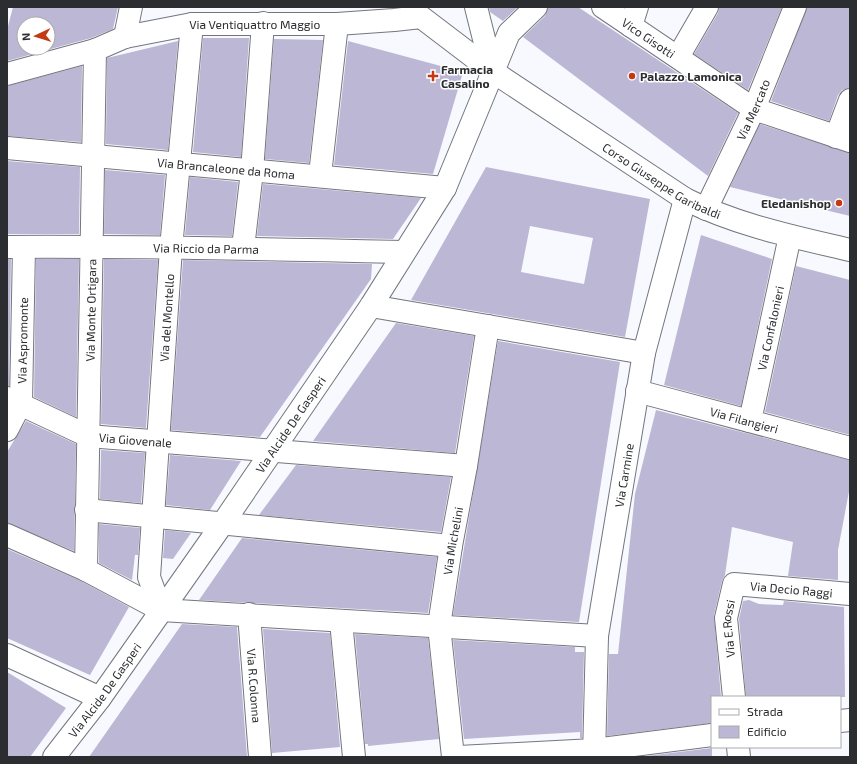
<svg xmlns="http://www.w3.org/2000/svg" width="857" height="764" font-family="'Exo 2',sans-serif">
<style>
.building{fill:#bbb7d4;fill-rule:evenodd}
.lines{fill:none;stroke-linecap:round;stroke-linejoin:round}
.minor-casing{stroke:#73767e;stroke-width:24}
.minor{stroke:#fff;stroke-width:22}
.poi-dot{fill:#c23912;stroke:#fff;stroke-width:1.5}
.labels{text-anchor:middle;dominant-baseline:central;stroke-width:3;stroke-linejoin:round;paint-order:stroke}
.street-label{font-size:12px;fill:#2b2d30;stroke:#fff}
.poi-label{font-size:12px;font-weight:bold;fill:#2b2d30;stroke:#fff;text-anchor:start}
</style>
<rect width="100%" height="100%" fill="#f7f9fe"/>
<g class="building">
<path d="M13 7H118L113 29 91 38 7 61V30ZM24 24H48V48H24Z"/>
<path d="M489 7H518L503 21 490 12Z"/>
<path d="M548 7H578L738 113 708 176 523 37 545 16Z"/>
<path d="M719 7H782L748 90 694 54 718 13Z"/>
<path d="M807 7H850V88L842 90 838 95 829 121 771 101Z"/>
<path d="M203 38H249L241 157 193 152Z"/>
<path d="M274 39 323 40 309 163 265 159Z"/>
<path d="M178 41 168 150 106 144 107 58Z"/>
<path d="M348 41 463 72 433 174 334 165Z"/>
<path d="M82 66 81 142 7 136V86Z"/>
<path d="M760 124 850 153V216L730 187Z"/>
<path d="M7 161 80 167 79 234H7Z"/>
<path d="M486 167 650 199 625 337 411 300ZM530 226 593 238 584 284 521 272Z"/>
<path d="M105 170 165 175 160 235 104 234Z"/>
<path d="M190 177 238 182 232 236 185 235Z"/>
<path d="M263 184 421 198 393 239 257 236Z"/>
<path d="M701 235 772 259 741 406 664 385Z"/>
<path d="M7 259H11L9 386H7Z"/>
<path d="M36 259H79L76 417 34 397Z"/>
<path d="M104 259 158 260 146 428 101 424Z"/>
<path d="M183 260 372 264 371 279 260 437 171 430Z"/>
<path d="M796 266 850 280V435L765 412Z"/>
<path d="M396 323 474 336 455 453 313 441Z"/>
<path d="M498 341 620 362 579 622 453 615Z"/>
<path d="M656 410 850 460V486L838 550V580L788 576 793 542 732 527 725 575 722 581 714 615 721 697H712V723L607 736 609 654H618L635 494Z"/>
<path d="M26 421 76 444 74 551 7 523V452Z"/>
<path d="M101 450 145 453 141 503 100 499Z"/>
<path d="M170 455 241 461 210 510 166 505Z"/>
<path d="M296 465 451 477 441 532 259 515Z"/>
<path d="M99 524 140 528 138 555H135L132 580 99 563Z"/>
<path d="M165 530 191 533 173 559 163 558Z"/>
<path d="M242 538 437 557 428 613 199 600Z"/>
<path d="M7 549 81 581 129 607 90 675 7 638Z"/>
<path d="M749 600 759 604 783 605 784 601 844 607 845 697H746L739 619 743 601Z"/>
<path d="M182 624 237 627 247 757H89Z"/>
<path d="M263 629 330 633 340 747 272 753Z"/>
<path d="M355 634 428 638 439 739 368 746V744H365Z"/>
<path d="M453 640 575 647V652H584L582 738H580V732L464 739Z"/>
<path d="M7 672 66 708 30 757H7Z"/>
<path d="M712 748V757H638Z"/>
</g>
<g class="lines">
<defs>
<g id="minor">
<path d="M476 7 492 71"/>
<path id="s1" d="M603 7 754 109 850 141"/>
<path d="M631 26 637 7"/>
<path d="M125 37 131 7"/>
<path d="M678 57 707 7"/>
<path id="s2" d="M7 74 95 50 125 37 192 24H337L394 20 421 17 492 71 685 199C736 225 795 237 850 250"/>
<path d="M836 137 850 100"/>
<path id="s3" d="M7 148 445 188"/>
<path d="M320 175 337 24"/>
<path id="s4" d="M706 209 754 109 795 7"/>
<path id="s5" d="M7 247C140 246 272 249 404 252"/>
<path d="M243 248 252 171 263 23"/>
<path d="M371 306 644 353"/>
<path id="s6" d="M637 391 850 448"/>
<path id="s7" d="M7 398 88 436 466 466"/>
<path id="s8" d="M750 421 790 236"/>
<path id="s9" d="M7 430 21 403 24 247"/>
<path d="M86 510 451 546"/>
<path d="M7 535 86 570 161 610 597 636"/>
<path id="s10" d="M86 570 95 50"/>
<path id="s11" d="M161 610 149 577 171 248 192 24"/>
<path id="s12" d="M249 614 260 757"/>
<path d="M341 621 354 757"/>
<path d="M7 655 100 698"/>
<path id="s13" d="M734 697 726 618 734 584 850 594"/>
<path d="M840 721 850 720"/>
<path d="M738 747 739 757"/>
<path id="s14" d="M54 757 100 698 223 523 371 306 445 188 509 33 536 7"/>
<path id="s15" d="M453 757 439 626 451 546 466 466 488 326"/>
<path d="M459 757 594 750 712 735"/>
<path id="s16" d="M594 757 597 636 644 353 685 199"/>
</g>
</defs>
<use href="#minor" class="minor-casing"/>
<use href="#minor" class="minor"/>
</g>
<g class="poi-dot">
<path d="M431 70h4v4h4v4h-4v4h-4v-4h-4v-4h4z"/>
<circle cx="632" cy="76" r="4"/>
<circle cx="839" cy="203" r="4"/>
</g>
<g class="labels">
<g class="street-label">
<text stroke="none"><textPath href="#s2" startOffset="255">Via Ventiquattro Maggio</textPath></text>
<text stroke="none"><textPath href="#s1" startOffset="55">Vico Gisotti</textPath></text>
<text stroke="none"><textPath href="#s4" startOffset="110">Via Mercato</textPath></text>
<text stroke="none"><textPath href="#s3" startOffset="220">Via Brancaleone da Roma</textPath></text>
<text stroke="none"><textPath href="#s2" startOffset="713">Corso Giuseppe Garibaldi</textPath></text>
<text stroke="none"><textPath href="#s5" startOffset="199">Via Riccio da Parma</textPath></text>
<text stroke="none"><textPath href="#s10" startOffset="260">Via Monte Ortigara</textPath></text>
<text stroke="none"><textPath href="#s11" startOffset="295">Via del Montello</textPath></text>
<text stroke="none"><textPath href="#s8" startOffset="95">Via Confalonieri</textPath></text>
<text stroke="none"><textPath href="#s9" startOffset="93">Via Aspromonte</textPath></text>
<text stroke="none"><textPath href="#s6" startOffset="111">Via Filangieri</textPath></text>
<text stroke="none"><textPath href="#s14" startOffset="408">Via Alcide De Gasperi</textPath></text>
<text stroke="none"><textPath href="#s7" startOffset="137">Via Giovenale</textPath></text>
<text stroke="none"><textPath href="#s16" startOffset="284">Via Carmine</textPath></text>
<text stroke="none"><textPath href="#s15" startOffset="218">Via Michelini</textPath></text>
<text stroke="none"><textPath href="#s13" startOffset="172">Via Decio Raggi</textPath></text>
<text stroke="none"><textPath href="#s13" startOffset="69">Via E.Rossi</textPath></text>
<text stroke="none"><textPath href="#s12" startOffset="72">Via R.Colonna</textPath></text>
<text stroke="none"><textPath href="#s14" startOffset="84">Via Alcide De Gasperi</textPath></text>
</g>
<g class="poi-label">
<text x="441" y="69">Farmacia<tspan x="441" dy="14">Casalino</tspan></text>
<text x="640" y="76">Palazzo Lamonica</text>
<text x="831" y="203" text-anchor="end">Eledanishop</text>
</g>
</g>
<rect width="857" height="764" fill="none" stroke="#2b2d30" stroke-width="16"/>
<rect x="711" y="696" width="130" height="52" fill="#ffffff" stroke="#aaabac"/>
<rect x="719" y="709" width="20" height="6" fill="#ffffff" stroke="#aaabac"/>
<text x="747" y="716" font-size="12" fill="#2b2d30">Strada</text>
<rect x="719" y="726" width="20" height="12" fill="#bbb7d4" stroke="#aaabac"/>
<text x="747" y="736" font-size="12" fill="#2b2d30">Edificio</text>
<g transform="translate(36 36) rotate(266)"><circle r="19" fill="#ffffff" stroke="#aaabac"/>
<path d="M0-3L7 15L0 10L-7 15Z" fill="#c23912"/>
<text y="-6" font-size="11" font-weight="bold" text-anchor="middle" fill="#2b2d30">N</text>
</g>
</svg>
